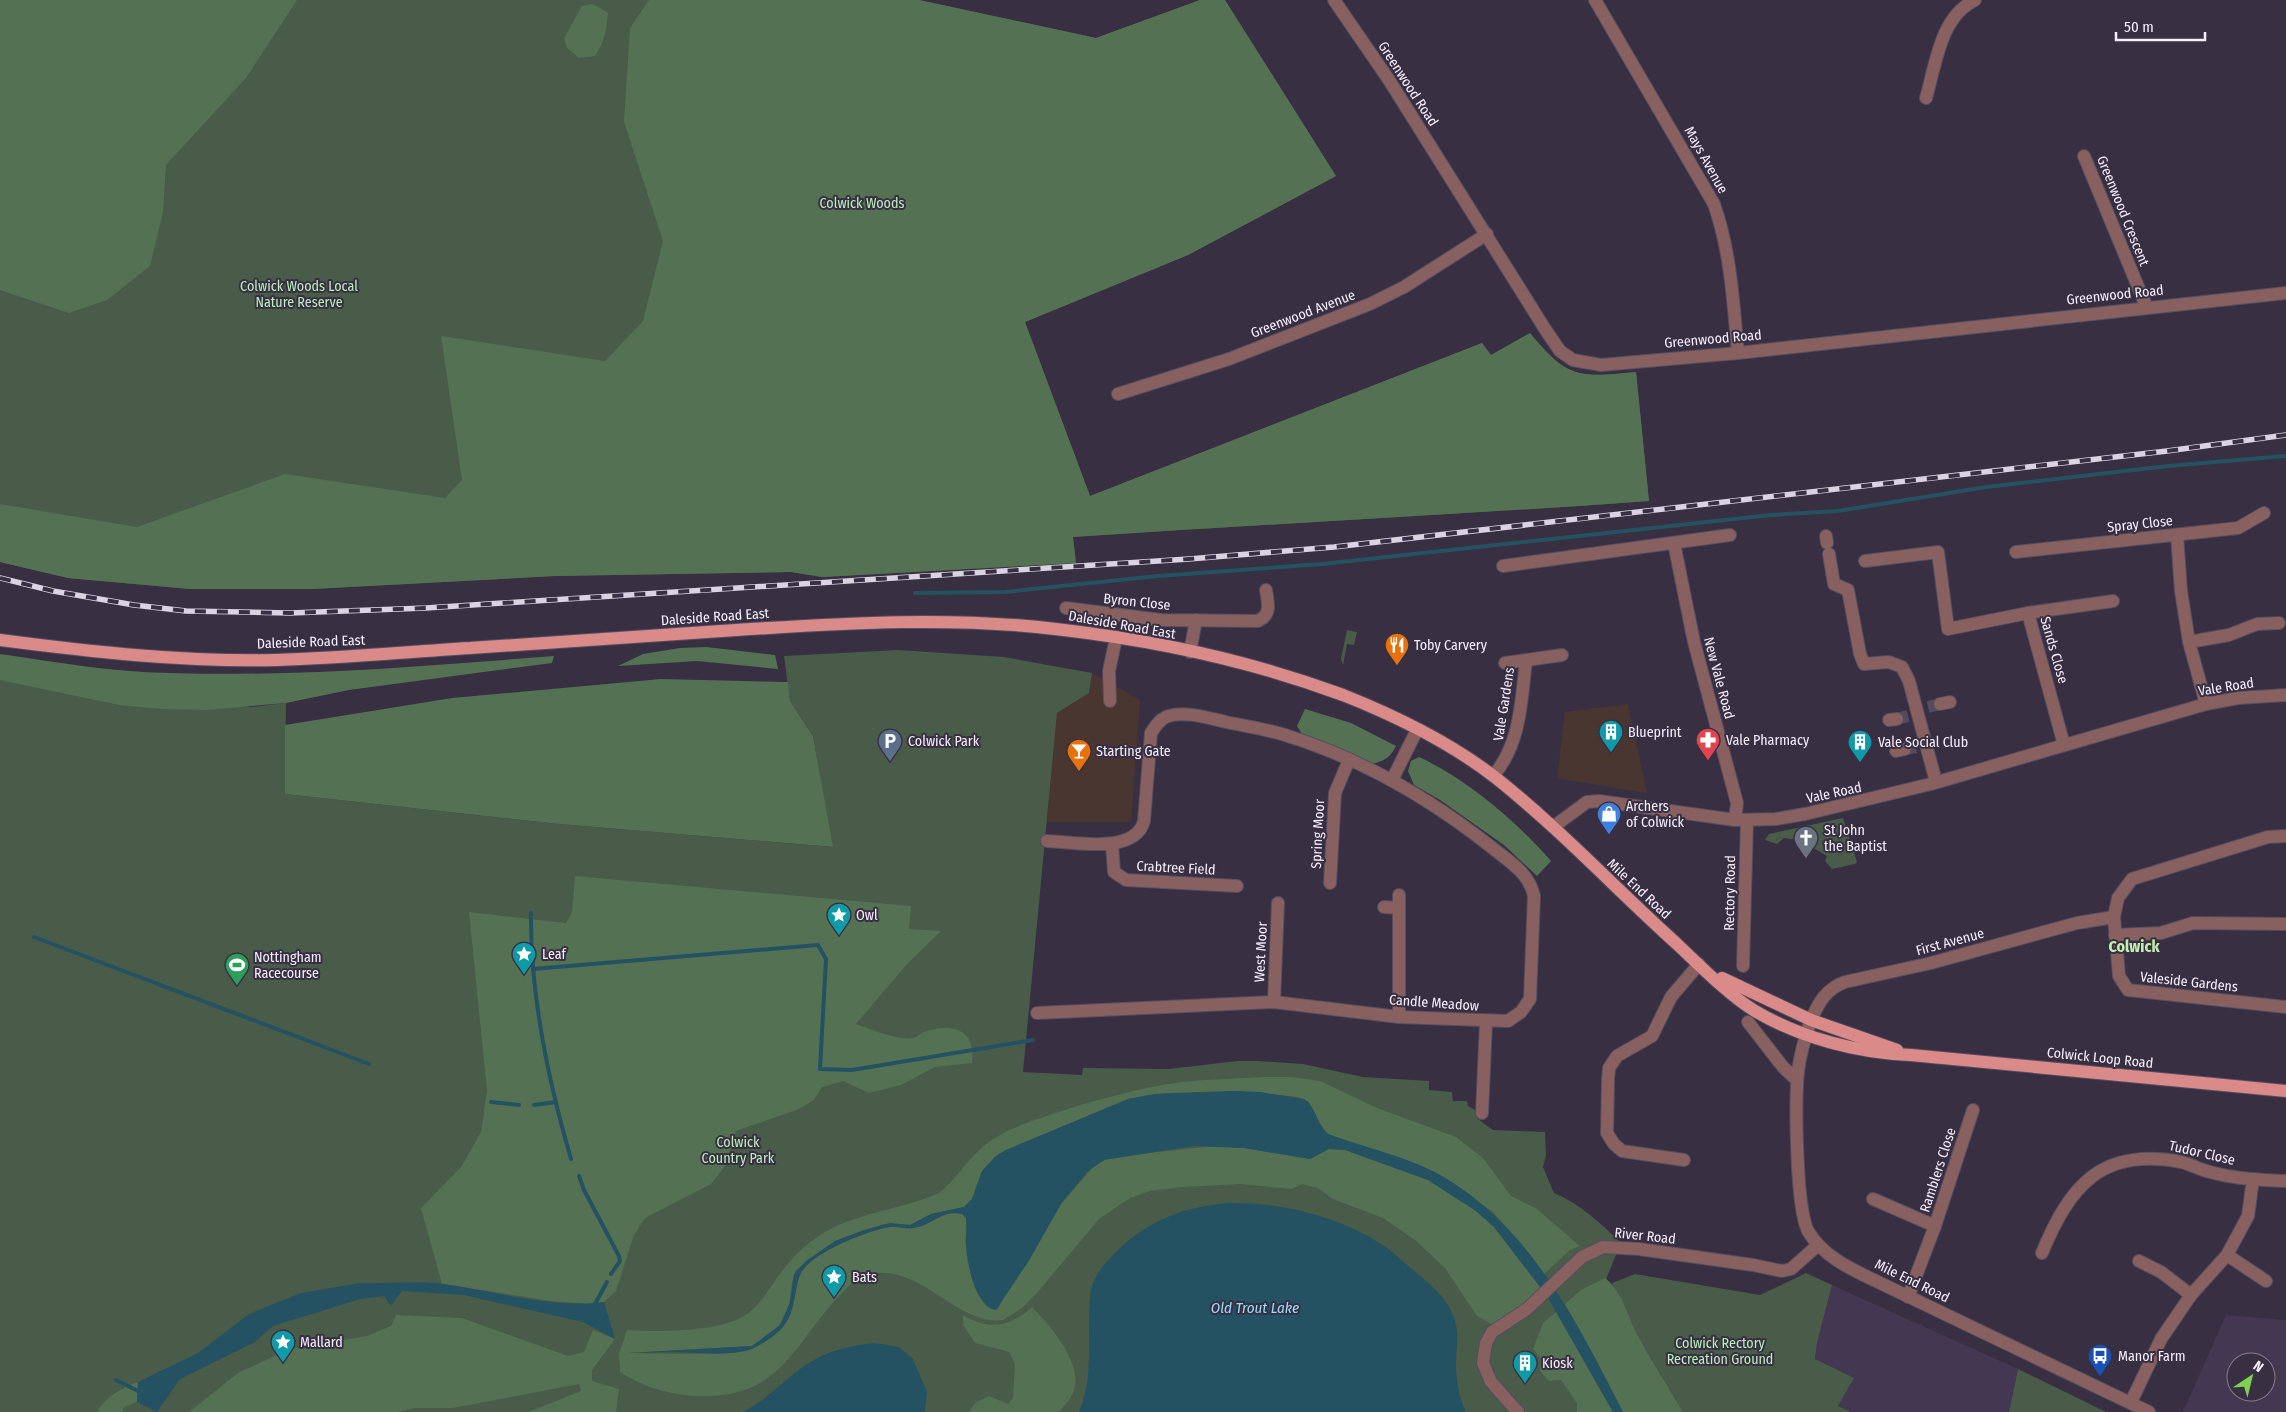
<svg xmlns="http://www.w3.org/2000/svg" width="2286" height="1412" font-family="'Fira Sans Condensed',sans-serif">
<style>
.commercial{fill:#493631}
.built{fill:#433751;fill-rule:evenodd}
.green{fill:#495b49}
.forest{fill:#547154}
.water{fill:#245262}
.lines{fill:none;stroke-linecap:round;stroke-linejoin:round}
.stream{stroke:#245262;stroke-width:4}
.minor-tunnel{stroke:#544c5e;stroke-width:12;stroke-dasharray:12 6;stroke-linecap:butt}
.minor-casing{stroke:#564e60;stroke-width:14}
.tertiary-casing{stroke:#564e60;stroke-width:14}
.primary-casing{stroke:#564e60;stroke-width:14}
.minor{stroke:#886060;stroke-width:12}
.tertiary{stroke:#886060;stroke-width:12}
.primary{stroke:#db8a8a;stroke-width:12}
.rail-casing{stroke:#dad4e2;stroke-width:5.5}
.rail{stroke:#382f42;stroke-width:4;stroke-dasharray:11;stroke-linecap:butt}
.labels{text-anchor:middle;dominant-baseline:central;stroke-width:4;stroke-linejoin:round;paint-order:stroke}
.street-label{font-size:14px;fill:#f6f1fe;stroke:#382f42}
.park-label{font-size:14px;fill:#baeebb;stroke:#382f42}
.poi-label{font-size:14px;fill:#f6f1fe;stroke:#382f42;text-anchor:start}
.water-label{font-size:15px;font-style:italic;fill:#93e0fe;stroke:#382f42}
.quarter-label{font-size:16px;font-weight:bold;fill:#c2efac;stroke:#382f42}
</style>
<rect width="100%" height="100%" fill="#382f42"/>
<g class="commercial">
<path d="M1092 673 1140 700 1131 822H1047L1057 713 1089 693Z"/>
<path d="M1628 704 1647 793 1557 778 1565 712Z"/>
</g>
<g class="built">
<path d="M1832 1285 2018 1369 2009 1412H1851L1838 1406 1815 1359 1817 1343Z"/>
<path d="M2226 1315 2286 1320V1412H2183ZM2236 1362H2266V1392H2236Z"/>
</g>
<g class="green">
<path d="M0 0H919L1096 38 1200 0H1225L1336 176 1188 255 1025 322 1090 496 1482 343 1491 355 1530 333C1567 378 1578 378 1636 372L1649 501C1457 515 1265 524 1073 537L1076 563 822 577 791 572 555 576 312 589H190L68 578 0 562Z"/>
<path d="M1347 630 1357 632 1354 645 1347 644 1343 665 1341 659Z"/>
<path d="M898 650 1004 657 1092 673 1089 693 1057 713 1023 1072 1082 1075 1083 1068 1169 1069 1238 1061H1257L1303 1064 1363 1077 1429 1081V1090L1452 1092 1453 1101H1467L1468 1106 1479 1112 1478 1119 1493 1130 1545 1132 1546 1156 1543 1167 1554 1193C1581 1204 1600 1223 1621 1243L1602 1289 1637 1412H0V679L118 705 251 707 286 703 285 794 559 824 832 847 813 736 790 701 784 656Z"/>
<path d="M1843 818 1857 862 1855 864 1832 869 1825 861 1827 856 1800 840 1784 838 1777 844 1765 840 1769 834Z"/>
<path d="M1806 1273 1832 1285 1817 1343 1815 1359 1854 1378 1838 1406 1851 1412H1683L1636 1333 1612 1283 1635 1274 1760 1295Z"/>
<path d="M2018 1369 2106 1412H2009Z"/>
</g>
<g class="forest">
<path d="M0 0H297L246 78 166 165 163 212 150 266 107 300 69 313 0 290Z"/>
<path d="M649 0H919L1096 38 1200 0H1225L1336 176 1188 255 1025 322 1090 496 1482 343 1491 355 1530 333C1567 378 1578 378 1636 372L1649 501C1457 515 1265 524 1073 537L1076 563 822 577 791 572 555 576 312 589H190L68 578 0 562V504L137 527 285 474 445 498 462 480 441 336 605 361 643 321 663 241 624 122 630 28Z"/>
<path d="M591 4 599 7 608 13C607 28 604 44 595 56L579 58 567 48 564 38 582 6Z"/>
<path d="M706 647 775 655 778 669 697 661 618 666 643 654 680 648Z"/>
<path d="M0 654C56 662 112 672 169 673 298 677 426 666 554 656L552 663 349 690 286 703 207 710 162 709 118 705 0 680Z"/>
<path d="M661 679 788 682 790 701 813 736 833 847 559 824 285 794V725L452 698Z"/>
<path d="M1305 709 1351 723 1396 746C1391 757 1384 761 1372 764L1302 734 1297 726Z"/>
<path d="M1419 757C1467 779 1516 821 1551 861L1537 876 1504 845 1440 800 1414 785 1408 771 1411 761Z"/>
<path d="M575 876 911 906 909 929 941 931 908 963 856 1024C870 1029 899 1041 913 1038 918 1037 922 1032 927 1031 955 1023 976 1031 972 1063L935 1067 901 1085 869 1093 843 1081 822 1087 814 1100 799 1109 736 1131 725 1166 711 1184 645 1218 634 1235 616 1291 604 1302 589 1304 551 1301 442 1284 421 1208 461 1167 481 1132 487 1091 469 912 566 923 572 913Z"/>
<path d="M1260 1077H1292L1320 1081 1377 1108 1456 1137 1483 1158 1511 1196 1537 1209 1580 1246 1570 1250 1544 1274 1493 1212 1437 1174 1328 1134 1318 1122 1309 1102 1298 1097 1236 1091 1166 1093 1128 1099 998 1154 982 1171 972 1199 964 1207 931 1214 910 1225 884 1224 835 1241 796 1270 792 1283 789 1306 781 1323 773 1333 752 1346 628 1353C654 1353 737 1357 756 1347 781 1333 791 1323 795 1295 797 1288 797 1280 801 1273 811 1253 868 1230 890 1227 897 1226 905 1230 913 1228 931 1226 942 1210 962 1214L966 1218C969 1250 964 1282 988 1307L998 1309 1007 1290 1028 1262 1061 1204 1094 1166 1108 1158 1121 1156 1214 1146 1244 1148 1310 1159 1329 1149 1345 1150 1428 1180 1476 1211 1494 1227 1542 1289 1518 1310 1493 1325 1477 1316 1445 1268 1415 1240 1383 1218 1333 1199 1318 1188 1302 1184 1292 1189 1240 1184 1182 1187 1150 1191 1130 1198 1099 1219 1037 1293 1022 1308 1003 1320C956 1326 922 1263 869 1274 856 1277 848 1287 839 1296 794 1344 781 1397 703 1396 673 1396 645 1388 620 1372L619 1354 627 1330C657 1332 729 1333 752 1310 764 1299 772 1284 782 1271 793 1256 810 1240 827 1231 861 1212 903 1209 939 1193 958 1178 969 1156 989 1142 1008 1128 1033 1121 1055 1113 1096 1100 1138 1088 1181 1082 1207 1079 1234 1079 1260 1077Z"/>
<path d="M1605 1278C1622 1291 1627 1315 1637 1334 1652 1361 1668 1386 1683 1412H1623L1565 1304 1581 1290Z"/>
<path d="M1032 1307C1049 1324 1080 1360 1075 1386 1074 1396 1065 1405 1059 1412H969L975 1403 989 1396 1008 1404 1013 1398 1015 1364 1009 1352 975 1343 963 1325V1315C989 1331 1010 1327 1032 1307Z"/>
<path d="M1556 1312 1613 1412H1577V1403L1561 1380 1549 1381 1540 1371V1367L1544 1362 1533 1349 1543 1323Z"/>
<path d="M396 1315 462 1318 568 1356 584 1352 593 1330 615 1339 592 1370V1381L619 1389 616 1412H528L581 1391 579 1384 453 1408H414L398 1412H189L238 1373 290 1349 367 1336 391 1326Z"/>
<path d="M138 1382 137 1402 124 1407 122 1412H97C105 1397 123 1387 138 1382Z"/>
</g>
<g class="water">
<path d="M1236 1091 1260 1092 1304 1099C1316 1107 1317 1124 1328 1134 1363 1147 1401 1155 1435 1172 1528 1222 1577 1322 1623 1412H1613L1547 1296 1494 1227 1476 1211 1428 1180 1345 1150 1329 1149 1310 1159 1244 1148 1194 1146 1104 1160 1088 1171 1061 1204 1028 1262 996 1310C976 1308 967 1263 966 1246 965 1237 967 1228 966 1218L962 1214C941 1209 931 1227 913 1228 905 1229 897 1226 890 1227 868 1230 811 1253 801 1273 797 1280 797 1288 795 1295 791 1323 781 1333 756 1347 735 1358 694 1352 670 1352 656 1352 642 1353 628 1353L752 1346 780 1325 790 1302 794 1274 806 1261 835 1241 864 1230 890 1223 910 1225 931 1214 964 1207 972 1199 982 1171 995 1157 1006 1150 1128 1099 1154 1094Z"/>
<path d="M1229 1203C1280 1202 1338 1216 1381 1244 1393 1251 1403 1262 1413 1270 1429 1283 1446 1297 1453 1315 1460 1332 1456 1347 1456 1364 1456 1381 1459 1397 1466 1412H1079C1096 1372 1085 1332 1091 1290 1094 1274 1107 1261 1118 1250 1149 1220 1186 1206 1229 1203Z"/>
<path d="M360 1283C387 1284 417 1280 444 1284 495 1291 554 1309 604 1302L615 1339 583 1322 464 1295 402 1291 391 1306 384 1296 360 1299 273 1326 255 1342 180 1379 157 1412 137 1402 138 1382 198 1353 249 1314 301 1293Z"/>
<path d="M875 1343 899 1347 913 1359 927 1392 925 1412H743C769 1399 787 1376 812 1361 831 1350 853 1345 875 1343Z"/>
</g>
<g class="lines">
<g class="stream">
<path d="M915 593 1005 592 1158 576 1322 564 1771 515 1838 511 1986 487 2168 466 2286 456"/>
<path d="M531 913C530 996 548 1080 571 1159"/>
<path d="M34 937 369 1064"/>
<path d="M533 969 818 945 826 959 820 1069 852 1070 1033 1040"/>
<path d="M491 1102 519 1105"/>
<path d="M534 1105 556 1102"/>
<path d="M579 1176 584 1190 619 1256 620 1261 611 1274"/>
<path d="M595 1304 607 1282"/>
<path d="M116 1380 138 1391"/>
</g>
<g class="minor-tunnel">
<path d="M1928 707 1940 704"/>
<path d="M1897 719 1908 716"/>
<path d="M1905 749 1916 747"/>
</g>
<defs>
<g id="minor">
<path d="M1334 0 1389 80 1545 329 1560 351 1573 360 1601 365 1738 353 2286 293"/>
<path d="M1595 0 1714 204C1731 253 1733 301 1738 353"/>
<path d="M1926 98C1936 64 1940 17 1975 0"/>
<path d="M2084 156 2146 306"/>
<path d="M1118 394 1229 359 1370 304 1404 287 1487 234"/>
<path d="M2177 535 2181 591 2189 642 2206 704"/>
<path d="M1826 536 1827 543"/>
<path d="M1674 543 1694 642 1737 803 1735 820"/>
<path d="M2016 552 2238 528 2264 513"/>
<path d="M1829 554 1834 584 1848 590 1860 654 1864 664 1889 662 1902 667 1909 681 1936 782"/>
<path d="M1865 561 1938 552 1948 629 2028 613 2064 745"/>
<path d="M1503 566 1730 535"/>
<path d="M1066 608 1161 620 1258 621C1272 614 1268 604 1266 590"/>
<path d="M2028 613 2113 601"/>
<path d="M2189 642 2229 635 2257 624 2279 623"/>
<path d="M1190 652 1196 620"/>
<path d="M1505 663 1562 655"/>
<path d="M1110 701 1109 671 1116 638"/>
<path d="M1940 704 1950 702"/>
<path d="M1889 720 1897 719"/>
<path d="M1896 751 1905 749"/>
<path d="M1493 776C1521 744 1521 701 1526 661"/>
<path d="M1392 780 1417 730"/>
<path d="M2286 836 2268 837 2132 879 2118 898 2114 917 2119 976 2128 990 2286 1007"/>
<path d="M1112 844 1114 872 1126 880 1237 886"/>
<path d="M1330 883 1335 793 1349 760"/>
<path d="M1384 907 1399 908"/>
<path d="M2115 935 2161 933 2193 923 2286 924"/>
<path d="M1743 966 1747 820"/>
<path d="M1274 1002 1278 903"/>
<path d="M1037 1013 1274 1002 1399 1017 1508 1021 1521 1012 1530 999 1534 896C1529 872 1508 861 1490 846 1429 798 1360 758 1285 735 1266 729 1245 726 1226 722 1209 718 1183 710 1166 717 1159 720 1155 727 1151 733L1144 821C1135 855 1074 842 1047 841"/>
<path d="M1399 1017V895"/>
<path d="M1811 1020C1819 1002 1826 989 1845 982L1931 963 2077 923 2114 917"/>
<path d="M1748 1022 1783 1067 1797 1080"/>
<path d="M1482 1113 1486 1022"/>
<path d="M1684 1160 1622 1151 1614 1144 1607 1133 1608 1080 1609 1068 1617 1056 1652 1036 1671 997 1699 964"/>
<path d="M1873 1199 1935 1226"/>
<path d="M2042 1253C2070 1185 2102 1147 2181 1162 2191 1164 2200 1170 2210 1172 2235 1179 2261 1180 2286 1181"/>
<path d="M2227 1255 2266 1281"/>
<path d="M2139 1261 2161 1272 2191 1295"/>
<path d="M1908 1297 1935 1226 1973 1110"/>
<path d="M2131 1402 2161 1339 2191 1295 2227 1255 2248 1216 2253 1179"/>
<path d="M1518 1412 1491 1382 1483 1363 1486 1343 1492 1332 1527 1309 1582 1257 1603 1247 1639 1249 1753 1265 1782 1271 1791 1269 1818 1245"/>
</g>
<g id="tertiary">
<path d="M1553 827 1587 802 1599 801 1735 820 1776 819 1805 814 1931 784 2206 704 2238 698 2286 695"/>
<path d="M1811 1020C1805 1037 1800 1054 1798 1072 1795 1101 1796 1208 1808 1231 1823 1257 1853 1270 1878 1282L2149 1412"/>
</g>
<g id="primary">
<path d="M0 640C92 652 183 662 276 660 341 658 405 652 470 648 559 642 648 636 736 630 845 623 956 616 1064 630 1158 641 1254 662 1343 695 1396 716 1451 743 1496 778 1560 829 1616 889 1677 944 1698 964 1731 997 1755 1011 1801 1038 1858 1053 1911 1055L2286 1091"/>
<path d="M1722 978 1811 1020 1897 1050"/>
</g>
</defs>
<use href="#minor" class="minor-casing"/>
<use href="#tertiary" class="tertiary-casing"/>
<use href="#primary" class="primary-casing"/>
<use href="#minor" class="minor"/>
<use href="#tertiary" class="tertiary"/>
<use href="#primary" class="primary"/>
<defs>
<path id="rail" d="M0 578 53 591 134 605 186 611 290 613 426 608 1189 559 1334 547 2167 451 2286 435"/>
</defs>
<use href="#rail" class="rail-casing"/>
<use href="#rail" class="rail"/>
</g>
<defs>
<symbol id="restaurant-pin" viewBox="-11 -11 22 30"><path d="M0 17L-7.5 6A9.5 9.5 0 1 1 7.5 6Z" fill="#e8710a" stroke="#382f42"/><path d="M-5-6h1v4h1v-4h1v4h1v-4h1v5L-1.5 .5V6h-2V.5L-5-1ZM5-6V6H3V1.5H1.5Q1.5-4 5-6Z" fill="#fff"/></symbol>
<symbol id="building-pin" viewBox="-11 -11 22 30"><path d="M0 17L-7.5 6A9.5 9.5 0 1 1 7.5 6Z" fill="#0f9aa8" stroke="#382f42"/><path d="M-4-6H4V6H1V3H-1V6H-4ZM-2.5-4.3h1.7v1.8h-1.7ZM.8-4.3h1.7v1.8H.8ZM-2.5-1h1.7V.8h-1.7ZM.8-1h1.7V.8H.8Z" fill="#fff"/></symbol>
<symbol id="pharmacy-pin" viewBox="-11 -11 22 30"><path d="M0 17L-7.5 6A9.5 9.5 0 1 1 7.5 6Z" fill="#e0444e" stroke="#382f42"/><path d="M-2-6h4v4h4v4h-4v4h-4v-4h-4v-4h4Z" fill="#fff"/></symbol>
<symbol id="parking-pin" viewBox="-11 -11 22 30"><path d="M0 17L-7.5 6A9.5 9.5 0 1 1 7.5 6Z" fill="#5c6f8a" stroke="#382f42"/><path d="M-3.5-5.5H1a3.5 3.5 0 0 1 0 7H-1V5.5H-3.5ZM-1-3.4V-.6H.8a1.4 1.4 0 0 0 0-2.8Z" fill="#fff"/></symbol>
<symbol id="bar-pin" viewBox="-11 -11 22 30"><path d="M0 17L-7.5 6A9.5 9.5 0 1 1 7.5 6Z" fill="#e8710a" stroke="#382f42"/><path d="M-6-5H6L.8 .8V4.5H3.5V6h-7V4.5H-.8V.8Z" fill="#fff"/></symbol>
<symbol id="shop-pin" viewBox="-11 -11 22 30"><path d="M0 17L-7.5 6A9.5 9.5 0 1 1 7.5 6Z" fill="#3f7fe0" stroke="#382f42"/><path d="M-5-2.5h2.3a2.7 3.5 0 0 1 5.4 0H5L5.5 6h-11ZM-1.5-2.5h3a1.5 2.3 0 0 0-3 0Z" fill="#fff"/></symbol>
<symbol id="church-pin" viewBox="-11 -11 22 30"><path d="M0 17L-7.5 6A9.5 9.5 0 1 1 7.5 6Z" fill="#6b7280" stroke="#382f42"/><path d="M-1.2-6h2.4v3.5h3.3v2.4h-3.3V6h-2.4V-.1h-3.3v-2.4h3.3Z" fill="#fff"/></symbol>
<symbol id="sight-pin" viewBox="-11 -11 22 30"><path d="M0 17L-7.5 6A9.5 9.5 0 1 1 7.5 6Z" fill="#0f9aa8" stroke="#382f42"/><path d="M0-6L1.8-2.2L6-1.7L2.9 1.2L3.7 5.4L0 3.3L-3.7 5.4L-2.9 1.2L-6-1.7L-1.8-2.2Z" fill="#fff"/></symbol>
<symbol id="stadium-pin" viewBox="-11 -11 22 30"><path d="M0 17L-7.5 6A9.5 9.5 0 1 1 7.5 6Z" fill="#2e9e5b" stroke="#382f42"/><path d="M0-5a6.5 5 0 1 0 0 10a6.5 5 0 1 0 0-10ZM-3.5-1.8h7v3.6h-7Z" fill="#fff"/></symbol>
<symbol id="bus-pin" viewBox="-11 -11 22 30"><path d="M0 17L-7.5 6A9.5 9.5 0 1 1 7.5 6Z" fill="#1a4fb4" stroke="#382f42"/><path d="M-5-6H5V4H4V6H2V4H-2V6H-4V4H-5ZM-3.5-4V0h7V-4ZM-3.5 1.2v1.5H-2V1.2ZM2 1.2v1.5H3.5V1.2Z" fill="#fff"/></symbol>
</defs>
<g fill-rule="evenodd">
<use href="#restaurant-pin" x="1383" y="631" width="28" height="38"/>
<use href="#building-pin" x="1597" y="718" width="28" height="38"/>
<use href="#pharmacy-pin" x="1694" y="726" width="28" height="38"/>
<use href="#parking-pin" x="876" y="727" width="28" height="38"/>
<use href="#building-pin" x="1846" y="728" width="28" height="38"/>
<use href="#bar-pin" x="1065" y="737" width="28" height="38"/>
<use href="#shop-pin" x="1595" y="800" width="28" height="38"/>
<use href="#church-pin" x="1792" y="824" width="28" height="38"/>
<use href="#sight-pin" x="825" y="901" width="28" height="38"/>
<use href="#sight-pin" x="510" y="940" width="28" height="38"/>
<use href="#stadium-pin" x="223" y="951" width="28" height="38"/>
<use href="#sight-pin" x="820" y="1263" width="28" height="38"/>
<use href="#sight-pin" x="269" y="1328" width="28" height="38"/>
<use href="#bus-pin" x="2086" y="1342" width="28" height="38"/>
<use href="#building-pin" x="1511" y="1349" width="28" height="38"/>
</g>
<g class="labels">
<g class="street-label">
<text transform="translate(1408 84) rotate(57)">Greenwood Road</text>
<text transform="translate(1706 160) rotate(61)">Mays Avenue</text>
<text transform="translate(2123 211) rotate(68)">Greenwood Crescent</text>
<text transform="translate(2115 295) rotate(-6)">Greenwood Road</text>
<text transform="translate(1303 314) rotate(-21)">Greenwood Avenue</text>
<text transform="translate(1713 339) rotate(-5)">Greenwood Road</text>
<text transform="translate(2140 524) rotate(-6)">Spray Close</text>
<text transform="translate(1137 602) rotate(6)">Byron Close</text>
<text transform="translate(715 617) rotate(-4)">Daleside Road East</text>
<text transform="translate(1122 625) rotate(10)">Daleside Road East</text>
<text transform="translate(311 642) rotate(-2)">Daleside Road East</text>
<text transform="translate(2054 650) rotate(74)">Sands Close</text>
<text transform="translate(1719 678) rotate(75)">New Vale Road</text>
<text transform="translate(2226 687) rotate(-9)">Vale Road</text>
<text transform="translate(1504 704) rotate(-81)">Vale Gardens</text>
<text transform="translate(1834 793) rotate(-12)">Vale Road</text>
<text transform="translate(1318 834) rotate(-87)">Spring Moor</text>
<text transform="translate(1176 868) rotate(3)">Crabtree Field</text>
<text transform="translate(1639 889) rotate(43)">Mile End Road</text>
<text transform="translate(1730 893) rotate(-89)">Rectory Road</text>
<text transform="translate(1950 942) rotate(-15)">First Avenue</text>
<text transform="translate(1261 952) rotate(-87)">West Moor</text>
<text transform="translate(2189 982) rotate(6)">Valeside Gardens</text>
<text transform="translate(1434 1003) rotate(4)">Candle Meadow</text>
<text transform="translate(2100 1058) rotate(6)">Colwick Loop Road</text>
<text transform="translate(2202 1153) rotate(13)">Tudor Close</text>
<text transform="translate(1938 1170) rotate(-72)">Ramblers Close</text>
<text transform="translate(1645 1236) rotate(6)">River Road</text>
<text transform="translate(1912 1281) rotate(26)">Mile End Road</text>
</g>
<g class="park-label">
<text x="862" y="203">Colwick Woods</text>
<text x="299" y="286">Colwick Woods Local<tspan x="299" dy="16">Nature Reserve</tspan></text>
<text x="738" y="1142">Colwick<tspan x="738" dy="16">Country Park</tspan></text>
<text x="1720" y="1343">Colwick Rectory<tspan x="1720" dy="16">Recreation Ground</tspan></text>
</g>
<g class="poi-label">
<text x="1414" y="645">Toby Carvery</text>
<text x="1628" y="732">Blueprint</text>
<text x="1726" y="740">Vale Pharmacy</text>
<text x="908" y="741">Colwick Park</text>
<text x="1878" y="742">Vale Social Club</text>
<text x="1096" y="751">Starting Gate</text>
<text x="1626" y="806">Archers<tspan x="1626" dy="16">of Colwick</tspan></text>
<text x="1824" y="830">St John<tspan x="1824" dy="16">the Baptist</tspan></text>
<text x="856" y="915">Owl</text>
<text x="542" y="954">Leaf</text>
<text x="254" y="957">Nottingham<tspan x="254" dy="16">Racecourse</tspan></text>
<text x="852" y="1277">Bats</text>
<text x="300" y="1342">Mallard</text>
<text x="2118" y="1356">Manor Farm</text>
<text x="1542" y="1363">Kiosk</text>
</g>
<g class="water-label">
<text x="1255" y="1308">Old Trout Lake</text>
</g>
<g class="quarter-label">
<text x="2134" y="946">Colwick</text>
</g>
</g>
<g transform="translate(2251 1377) rotate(35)"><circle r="24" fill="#382f42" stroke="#847d8d"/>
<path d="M0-4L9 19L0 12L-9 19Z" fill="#80d051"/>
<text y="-8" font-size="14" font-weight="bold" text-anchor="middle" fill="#f6f1fe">N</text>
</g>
<path d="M2116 32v8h89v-8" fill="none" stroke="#f6f1fe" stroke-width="2.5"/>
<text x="2124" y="32" font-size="15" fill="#f6f1fe" stroke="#382f42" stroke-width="4" paint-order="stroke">50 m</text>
</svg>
